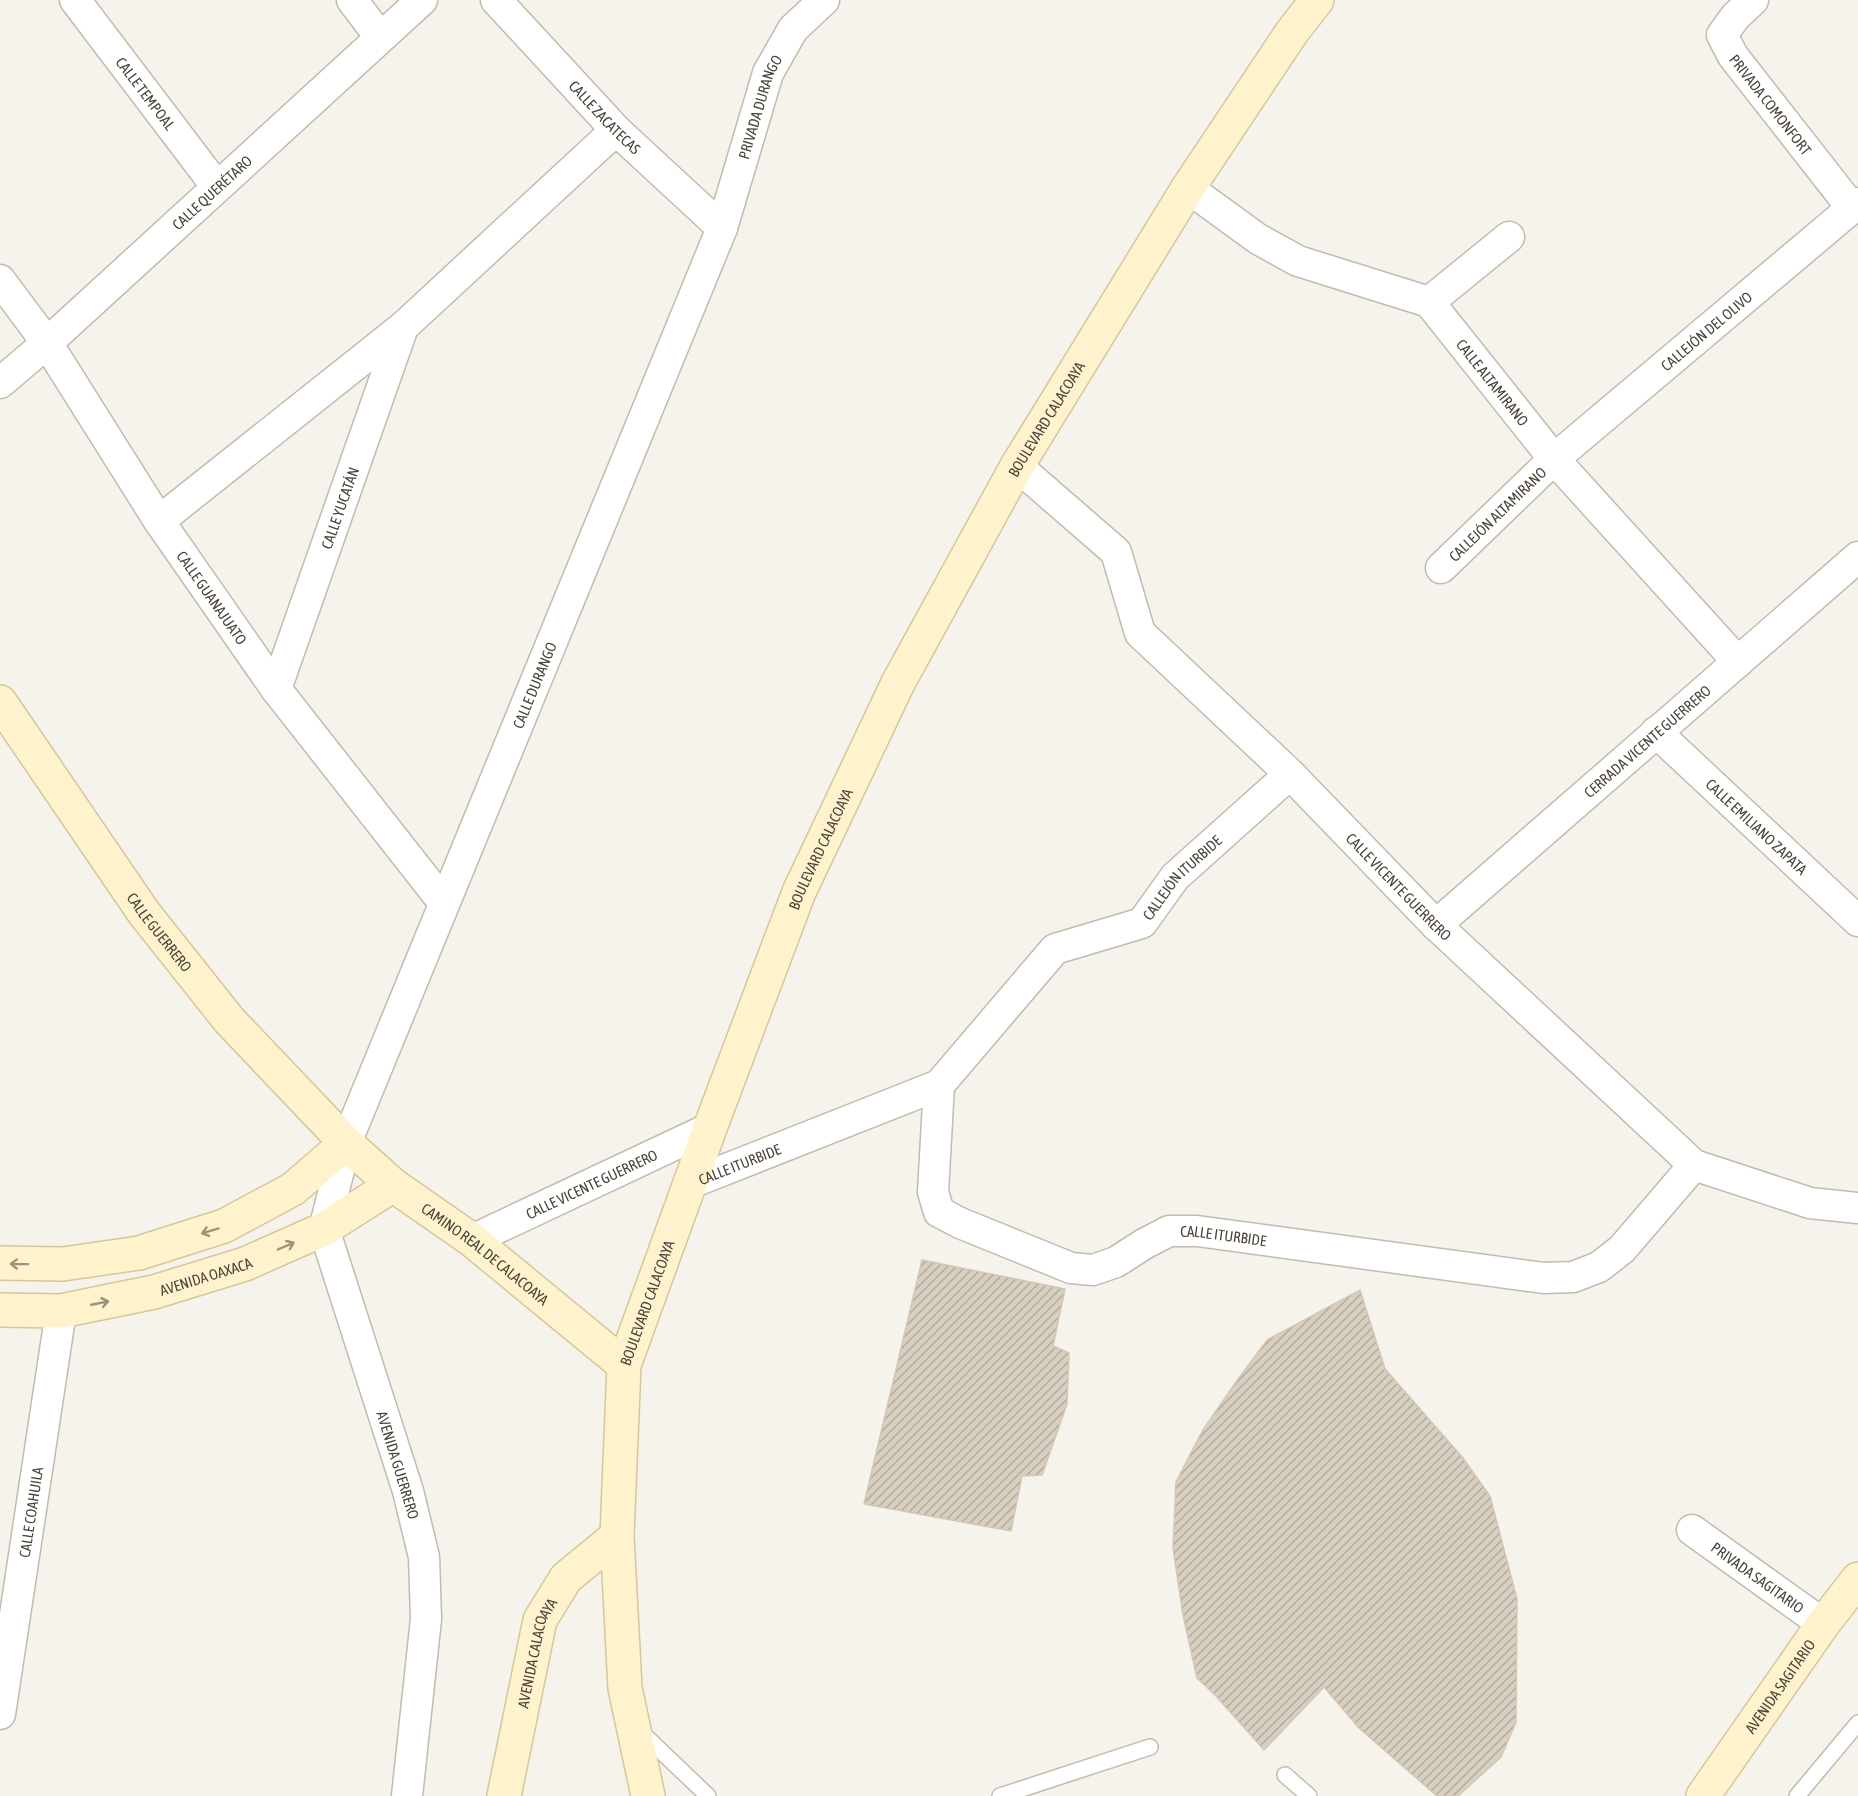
<svg xmlns="http://www.w3.org/2000/svg" width="1858" height="1796" font-family="'Asap Condensed',sans-serif">
<style>
.building{fill:url(#building-hatch);stroke:#d3c7b4;stroke-width:1.5}
.lines{fill:none;stroke-linecap:round;stroke-linejoin:round}
.lane-casing{stroke:#c2bbae;stroke-width:18}
.street-casing{stroke:#c2bbae;stroke-width:33}
.secondary-casing{stroke:#d6c79b;stroke-width:36}
.lane{stroke:#fff;stroke-width:15}
.street{stroke:#fff;stroke-width:30}
.secondary{stroke:#fff3cd;stroke-width:33}
.oneway{stroke:#9c937c}
.labels{text-anchor:middle;dominant-baseline:central;stroke-width:4.5;stroke-linejoin:round;paint-order:stroke}
.street-label{font-size:15px;fill:#4b4439;stroke:#fff}
</style>
<defs>
<pattern id="building-hatch" width="6" height="6" patternUnits="userSpaceOnUse" patternTransform="scale(1.5)"><rect width="6" height="6" fill="#d8cfc1"/><path d="M-1 1l2-2M0 6l6-6M5 7l2-2" fill="none" stroke="#b1aa9e"/></pattern>
</defs>
<rect width="100%" height="100%" fill="#f6f3ec"/>
<g class="building">
<path d="M922 1260 1065 1289 1053 1346 1069 1353 1067 1404 1042 1475 1022 1476 1011 1531 864 1504Z"/>
<path d="M1360 1290 1385 1369 1463 1458 1490 1496 1517 1599 1516 1722 1501 1757 1458 1796H1437L1359 1728 1324 1687 1264 1750 1215 1695 1197 1678 1183 1615 1173 1548 1176 1482 1203 1430 1236 1382 1267 1340Z"/>
</g>
<g class="lines">
<defs>
<g id="lane">
<path d="M640 1731 708 1796"/>
<path d="M1285 1775 1309 1796"/>
<path d="M1000 1796 1150 1747"/>
<path d="M1797 1796 1858 1723"/>
</g>
<g id="street">
<path id="s1" d="M75 0 217 187"/>
<path d="M352 0 380 37"/>
<path id="s2" d="M496 0 616 130 722 228"/>
<path id="s3" d="M1753 0 1735 17 1722 35 1733 56 1852 208"/>
<path id="s4" d="M1188 188 1258 239 1298 261 1429 302 1554 459 1738 662"/>
<path id="s5" d="M0 280 47 343 159 521 276 689 444 903"/>
<path d="M1429 302 1509 237"/>
<path id="s6" d="M0 383 47 343 422 0"/>
<path id="s7" d="M1017 466 1116 552 1140 633 1290 774 1436 925 1694 1165 1810 1203 1858 1208"/>
<path d="M159 521 403 327 616 130"/>
<path id="s8" d="M1441 568 1554 459 1858 203"/>
<path id="s9" d="M276 689 403 327"/>
<path id="s10" d="M1656 732 1858 921"/>
<path id="s11" d="M1436 925 1858 557"/>
<path id="s12" d="M939 1085 933 1192 939 1212 960 1223 1071 1268 1093 1270 1116 1262 1144 1244 1169 1231H1197L1544 1278 1573 1277 1599 1267 1622 1249 1694 1165"/>
<path id="s13" d="M691 1183 939 1085 1055 949 1142 923 1175 877 1290 774"/>
<path id="s14" d="M472 1240 710 1128"/>
<path id="s15" d="M1692 1530 1823 1624"/>
<path id="s16" d="M0 1714 61 1311"/>
<path id="s17" d="M407 1796 426 1619 424 1557 408 1491 324 1229 346 1143 722 228 768 73 793 29 824 0"/>
</g>
<g id="secondary">
<path id="s18" d="M0 702 144 913 229 1020 346 1143 393 1185 472 1240 624 1365"/>
<path d="M0 1263 63 1264 139 1253 224 1226 293 1189 346 1143"/>
<path id="s19" d="M0 1310 61 1311 154 1292 245 1264 324 1229 393 1185"/>
<path id="s20" d="M504 1796 540 1620 566 1578 617 1536"/>
<path id="s21" d="M648 1796 625 1688 617 1536 624 1365 710 1128 799 892 898 683 1017 466 1188 188 1292 32 1317 0"/>
<path id="s22" d="M1703 1796 1823 1624 1858 1579"/>
</g>
</defs>
<use href="#lane" class="lane-casing"/>
<use href="#street" class="street-casing"/>
<use href="#secondary" class="secondary-casing"/>
<use href="#lane" class="lane"/>
<use href="#street" class="street"/>
<use href="#secondary" class="secondary"/>
</g>
<defs><path id="oneway-shaft" d="M-6 0H5M1.5-3L5.5 0L1.5 3" fill="none" stroke-width="1.6" stroke-linecap="round" stroke-linejoin="round" transform="scale(1.5)"/></defs>
<g class="oneway">
<use href="#oneway-shaft" transform="translate(210 1231) rotate(163)"/>
<use href="#oneway-shaft" transform="translate(286 1246) rotate(-23)"/>
<use href="#oneway-shaft" transform="translate(19 1264) rotate(-179)"/>
<use href="#oneway-shaft" transform="translate(100 1303) rotate(-11)"/>
</g>
<g class="labels">
<g class="street-label">
<text stroke="none"><textPath href="#s1" startOffset="117">CALLE TEMPOAL</textPath></text>
<text stroke="none"><textPath href="#s3" startOffset="132">PRIVADA COMONFORT</textPath></text>
<text stroke="none"><textPath href="#s17" startOffset="1788">PRIVADA DURANGO</textPath></text>
<text stroke="none"><textPath href="#s2" startOffset="160">CALLE ZACATECAS</textPath></text>
<text stroke="none"><textPath href="#s6" startOffset="285">CALLE QUERÉTARO</textPath></text>
<text stroke="none"><textPath href="#s8" startOffset="356">CALLEJÓN DEL OLIVO</textPath></text>
<text stroke="none"><textPath href="#s4" startOffset="372">CALLE ALTAMIRANO</textPath></text>
<text stroke="none"><textPath href="#s21" startOffset="1472">BOULEVARD CALACOAYA</textPath></text>
<text stroke="none"><textPath href="#s9" startOffset="192">CALLE YUCATÁN</textPath></text>
<text stroke="none"><textPath href="#s8" startOffset="78">CALLEJÓN ALTAMIRANO</textPath></text>
<text stroke="none"><textPath href="#s5" startOffset="382">CALLE GUANAJUATO</textPath></text>
<text stroke="none"><textPath href="#s17" startOffset="1167">CALLE DURANGO</textPath></text>
<text stroke="none"><textPath href="#s11" startOffset="280">CERRADA VICENTE GUERRERO</textPath></text>
<text stroke="none"><textPath href="#s10" startOffset="138">CALLE EMILIANO ZAPATA</textPath></text>
<text stroke="none"><textPath href="#s21" startOffset="986">BOULEVARD CALACOAYA</textPath></text>
<text stroke="none"><textPath href="#s13" startOffset="597">CALLEJÓN ITURBIDE</textPath></text>
<text stroke="none"><textPath href="#s7" startOffset="578">CALLE VICENTE GUERRERO</textPath></text>
<text stroke="none"><textPath href="#s18" startOffset="280">CALLE GUERRERO</textPath></text>
<text stroke="none"><textPath href="#s13" startOffset="52">CALLE ITURBIDE</textPath></text>
<text stroke="none"><textPath href="#s14" startOffset="132">CALLE VICENTE GUERRERO</textPath></text>
<text stroke="none"><textPath href="#s12" startOffset="434">CALLE ITURBIDE</textPath></text>
<text stroke="none"><textPath href="#s18" startOffset="740">CAMINO REAL DE CALACOAYA</textPath></text>
<text stroke="none"><textPath href="#s19" startOffset="210">AVENIDA OAXACA</textPath></text>
<text stroke="none"><textPath href="#s21" startOffset="500">BOULEVARD CALACOAYA</textPath></text>
<text transform="translate(398 1465) rotate(73)">AVENIDA GUERRERO</text>
<text stroke="none"><textPath href="#s16" startOffset="204">CALLE COAHUILA</textPath></text>
<text stroke="none"><textPath href="#s15" startOffset="81">PRIVADA SAGITARIO</textPath></text>
<text stroke="none"><textPath href="#s20" startOffset="147">AVENIDA CALACOAYA</textPath></text>
<text stroke="none"><textPath href="#s22" startOffset="134">AVENIDA SAGITARIO</textPath></text>
</g>
</g>
</svg>
